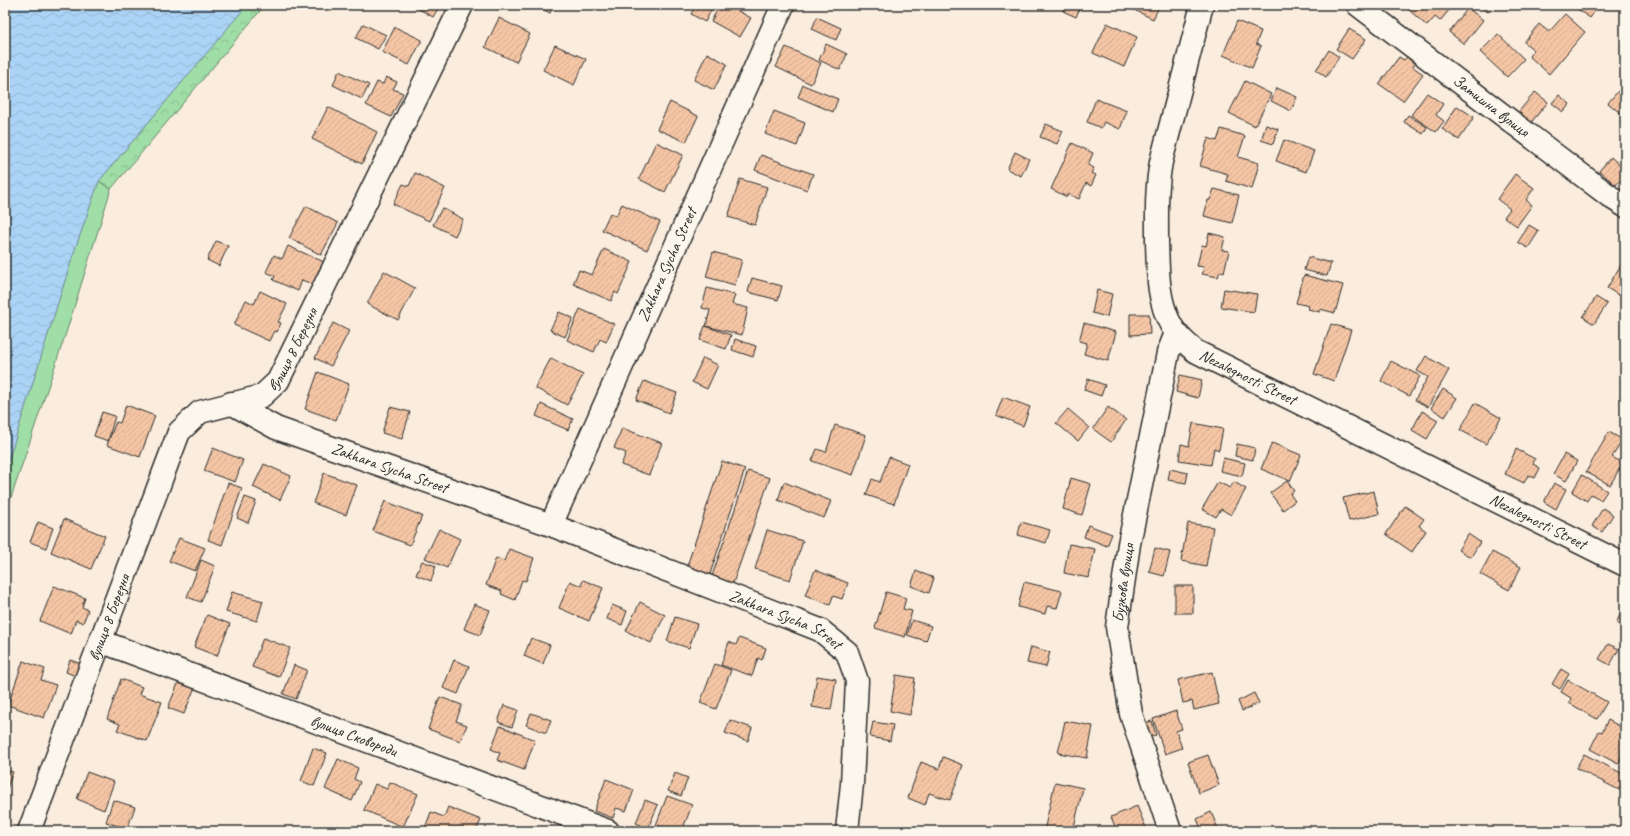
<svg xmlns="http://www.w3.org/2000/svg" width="1630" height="836" font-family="Caveat,sans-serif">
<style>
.green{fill:#9fdea6;stroke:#658468}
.forest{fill:url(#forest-crowns);stroke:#658468}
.water{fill:url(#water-waves);stroke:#7890a4}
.building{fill:url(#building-hatch);stroke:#2b2b2b}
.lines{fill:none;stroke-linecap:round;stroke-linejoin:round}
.minor-casing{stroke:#2b2b2b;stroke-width:25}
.minor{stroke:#fbf7ec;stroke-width:22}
.labels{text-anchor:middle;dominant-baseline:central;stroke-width:4;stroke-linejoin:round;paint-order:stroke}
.street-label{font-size:16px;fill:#2b2b2b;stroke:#fbf7ec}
</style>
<defs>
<pattern id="forest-crowns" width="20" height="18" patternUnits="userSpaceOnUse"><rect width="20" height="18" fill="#9fdea6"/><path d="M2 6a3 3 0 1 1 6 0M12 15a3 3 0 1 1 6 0" fill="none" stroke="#89bf8f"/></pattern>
<pattern id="water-waves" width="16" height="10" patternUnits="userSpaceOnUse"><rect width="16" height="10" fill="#abd3f5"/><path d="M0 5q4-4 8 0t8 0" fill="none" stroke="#93b5d2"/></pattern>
<pattern id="building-hatch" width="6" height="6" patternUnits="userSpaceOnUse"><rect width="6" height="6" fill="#f5c6a5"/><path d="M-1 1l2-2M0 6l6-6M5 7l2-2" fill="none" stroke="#d2aa8e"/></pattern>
</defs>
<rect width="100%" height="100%" fill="#faedde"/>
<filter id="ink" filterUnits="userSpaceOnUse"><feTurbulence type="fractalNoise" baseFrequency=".025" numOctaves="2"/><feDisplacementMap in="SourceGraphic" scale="8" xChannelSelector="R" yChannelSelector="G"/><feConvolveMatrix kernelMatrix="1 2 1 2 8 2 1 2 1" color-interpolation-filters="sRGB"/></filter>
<g filter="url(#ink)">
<path class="green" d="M99 181 111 189 66 333 5 516V471L74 252Z"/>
<path class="forest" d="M247 5H265L111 189 99 181Z"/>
<path class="water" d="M5 5H247L99 181 74 252 5 471Z"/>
<g class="building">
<path d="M412 5H440L433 17Z"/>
<path d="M534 5H553L550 13Z"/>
<path d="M696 5H714L705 22 691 14Z"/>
<path d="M720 5H727L751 18 740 37 711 21Z"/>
<path d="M840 5H851L849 9Z"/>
<path d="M1065 5H1081L1076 17 1063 11Z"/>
<path d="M1081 5H1093L1091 9Z"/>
<path d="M1129 5H1160L1153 19 1128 7Z"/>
<path d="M1413 5H1445L1450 9 1440 21 1435 17 1427 26 1409 10Z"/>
<path d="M1479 5H1494L1487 12Z"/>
<path d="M1572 5H1599L1590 18Z"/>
<path d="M1468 8 1483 20 1464 44 1449 32Z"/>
<path d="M1565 14 1585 32 1549 74 1529 56 1534 50 1524 42 1539 24 1549 32Z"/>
<path d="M817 17 841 28 836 40 812 29Z"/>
<path d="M499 18 530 34 516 62 485 47Z"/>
<path d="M1237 21 1261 31 1256 44 1261 46 1252 68 1223 55Z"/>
<path d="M1107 23 1137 37 1124 67 1093 53Z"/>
<path d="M363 24 386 35 378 49 356 38Z"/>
<path d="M395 27 422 40 409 65 382 52Z"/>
<path d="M1349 29 1366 39 1352 59 1336 49Z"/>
<path d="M1498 34 1524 59 1507 77 1480 52Z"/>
<path d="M826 44 847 54 840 70 819 60Z"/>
<path d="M555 45 586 59 574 85 543 70Z"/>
<path d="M786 47 821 63 811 84 776 67Z"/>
<path d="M1329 50 1339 57 1326 77 1316 70Z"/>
<path d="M707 53 727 64 714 90 694 80Z"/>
<path d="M1399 57 1404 60 1407 57 1415 64 1413 67 1423 74 1403 101 1379 84Z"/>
<path d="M339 71 369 85 362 99 333 85Z"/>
<path d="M386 77 397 82 393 89 403 93 391 117 366 105 377 82 383 84Z"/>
<path d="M1245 81 1271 94 1255 126 1229 113Z"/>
<path d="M1624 84 1625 108 1620 113 1608 103Z"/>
<path d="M803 85 838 99 833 112 798 97Z"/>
<path d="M1277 88 1297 97 1291 111 1271 101Z"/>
<path d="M1535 92 1548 102 1529 125 1516 115Z"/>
<path d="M1427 93 1443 104 1436 115 1444 121 1436 132 1411 115Z"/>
<path d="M1559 95 1570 104 1563 112 1552 103Z"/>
<path d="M1096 99 1127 111 1120 129 1104 122 1101 128 1087 122Z"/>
<path d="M670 102 698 116 686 142 657 129Z"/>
<path d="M1457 106 1474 117 1459 140 1442 129Z"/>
<path d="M328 107 377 132 362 164 312 139Z"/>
<path d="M774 111 805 123 797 146 765 134Z"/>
<path d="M1408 115 1427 127 1423 134 1404 122Z"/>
<path d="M1046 124 1063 131 1057 144 1040 137Z"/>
<path d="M1266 125 1278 129 1273 144 1261 140Z"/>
<path d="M1221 129 1245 136 1238 157 1259 163 1252 189 1226 181 1228 174 1200 166 1208 138 1217 141Z"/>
<path d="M1284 140 1314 151 1306 172 1276 161Z"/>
<path d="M656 142 683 155 665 192 639 179Z"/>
<path d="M1072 143 1093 153 1088 165 1094 168 1091 173 1096 175 1091 186 1086 183 1079 199 1068 194 1067 197 1051 189Z"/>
<path d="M1015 152 1029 159 1021 176 1007 169Z"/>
<path d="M761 155 813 174 807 190 755 170Z"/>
<path d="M1611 157 1625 170V175L1616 185 1599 171Z"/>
<path d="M415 173 445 188 429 221 393 204 403 184 409 186Z"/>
<path d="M1515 174 1534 188 1526 200 1532 205 1517 226 1504 217 1510 209 1497 199Z"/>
<path d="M740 179 767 187 755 225 728 217Z"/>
<path d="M1214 189 1239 195 1232 223 1204 216 1208 200H1210Z"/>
<path d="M622 204 660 222 647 250 602 230 610 213 616 216Z"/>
<path d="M306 206 338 223 321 255 289 238Z"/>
<path d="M442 208 463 219 455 236 433 225Z"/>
<path d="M1529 225 1539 231 1528 248 1518 242Z"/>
<path d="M1209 233 1225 237 1222 250 1229 251 1224 272 1220 271 1218 277 1202 274 1204 267 1197 266 1202 245 1206 246Z"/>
<path d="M216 241 228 246 219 266 207 260Z"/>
<path d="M288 246 324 262 314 285 302 280 298 291 273 280 275 276 266 272 274 255 282 259Z"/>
<path d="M604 249 632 262 618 294 615 292 611 301 573 284 579 270 592 275Z"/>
<path d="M713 252 742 260 735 285 706 277Z"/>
<path d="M1308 257 1331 263 1327 276 1304 270Z"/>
<path d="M1625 258V299L1607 288Z"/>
<path d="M384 271 415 288 398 320 367 304Z"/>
<path d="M1304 275 1343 285 1335 313 1320 309V312L1308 309 1309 306 1296 303Z"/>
<path d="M752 278 782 286 778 300 748 292Z"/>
<path d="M707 288 735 295 732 304 748 308 742 335 706 326 710 310 702 308Z"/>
<path d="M1224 289 1257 294 1254 312 1221 307Z"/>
<path d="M1097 290 1112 294 1107 317 1092 313Z"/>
<path d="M260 291 287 304 278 322 281 323 277 332 274 331 269 341 234 325 246 300 254 304Z"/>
<path d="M1596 297 1607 304 1594 324 1583 317Z"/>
<path d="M580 309 614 324 606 342 600 339 594 352 567 340Z"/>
<path d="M559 312 573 318 565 337 550 330Z"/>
<path d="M1130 314H1149L1150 334 1130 335Z"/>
<path d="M333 323 349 331 331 366 315 358Z"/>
<path d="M1084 323 1116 332 1108 361 1084 354 1087 343 1079 341Z"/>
<path d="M1331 324 1351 330 1334 381 1314 374Z"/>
<path d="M705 326 731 335 726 349 700 340Z"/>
<path d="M735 339 756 346 753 357 732 350Z"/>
<path d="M1426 356 1449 370 1428 407 1415 400 1428 377 1417 371Z"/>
<path d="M551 358 583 375 567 405 535 388Z"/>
<path d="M703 358 718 365 707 389 692 382Z"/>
<path d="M1391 361 1420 376 1409 396 1381 381Z"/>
<path d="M318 372 349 384 336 420 305 409Z"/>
<path d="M1180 375 1202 380 1198 398 1176 392Z"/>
<path d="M1088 379 1105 385 1101 396 1084 390Z"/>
<path d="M644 381 677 393 669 413 636 400Z"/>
<path d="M1443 389 1457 398 1445 417 1431 408Z"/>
<path d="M1003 397 1030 407 1023 426 996 415Z"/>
<path d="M1475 403 1501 418 1486 444 1460 430Z"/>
<path d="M541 404 573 419 568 430 536 416Z"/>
<path d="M126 405 155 416 140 457 107 445 116 422 120 423Z"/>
<path d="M390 407 410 412 402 439 382 433Z"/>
<path d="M1108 407 1126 420 1111 442 1093 429Z"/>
<path d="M1068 409 1089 427 1078 441 1056 423Z"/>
<path d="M1422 411 1438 420 1427 439 1412 430Z"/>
<path d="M102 412 115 416 108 441 94 436Z"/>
<path d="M1193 423 1223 429 1219 450 1214 448 1211 465 1179 460 1181 444 1189 446Z"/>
<path d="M835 425 866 435 853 475 812 461 817 449 826 452Z"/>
<path d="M622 428 662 443 649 475 621 465 626 453 614 448Z"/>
<path d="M1609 432 1623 440 1612 457 1623 463 1610 485 1586 472Z"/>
<path d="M1272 443 1301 455 1290 481 1261 469Z"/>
<path d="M1237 444 1255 448 1253 460 1235 456Z"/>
<path d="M213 448 243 460 235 482 204 471Z"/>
<path d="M1516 449 1535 459 1533 464 1540 468 1535 478 1528 475 1524 483 1505 474Z"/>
<path d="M1564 454 1577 461 1566 481 1553 474Z"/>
<path d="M889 457 908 464 894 504 866 495 872 479 880 482Z"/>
<path d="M1223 458 1245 463 1242 476 1220 471Z"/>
<path d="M722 461 745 469 709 577 686 569Z"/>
<path d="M264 464 291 476 280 500 253 487Z"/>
<path d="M1170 469 1188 473 1186 483 1168 480Z"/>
<path d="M748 471 770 478 732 586 711 579Z"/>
<path d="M324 473 357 485 346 515 313 503Z"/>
<path d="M1582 475 1607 491 1601 500 1591 494 1587 501 1572 492Z"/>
<path d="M1071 478 1091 484 1082 515 1063 509Z"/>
<path d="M1287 481 1294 491 1290 494 1295 501 1283 510 1270 493Z"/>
<path d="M784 482 831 501 824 518 778 500Z"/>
<path d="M1218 482 1230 488 1234 482 1246 489 1231 515 1221 509 1216 517 1202 509Z"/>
<path d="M228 483 242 488 222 545 208 540Z"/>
<path d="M1554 483 1566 489 1556 509 1544 502Z"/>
<path d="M1374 491 1379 514 1349 521 1343 498Z"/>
<path d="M245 497 256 501 248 523 237 518Z"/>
<path d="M385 501 422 516 410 545 373 531Z"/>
<path d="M1405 506 1424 519 1419 526 1426 531 1412 552 1386 534Z"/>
<path d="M1603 508 1613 515 1602 532 1592 526Z"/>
<path d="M64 519 105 536 91 569 51 552Z"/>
<path d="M38 522 53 528 46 548 30 542Z"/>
<path d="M1021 522 1050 530 1046 543 1018 535Z"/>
<path d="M1188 523 1213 527 1206 566 1181 561Z"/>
<path d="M1088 525 1112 534 1107 546 1084 537Z"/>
<path d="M439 529 460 539 447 568 425 558Z"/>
<path d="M767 530 803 541 790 580 755 569Z"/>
<path d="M1468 534 1480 542 1471 557 1458 550Z"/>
<path d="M179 538 205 548 195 571 169 561Z"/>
<path d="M1069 544 1095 549 1089 578 1064 573Z"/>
<path d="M1155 548 1170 552 1164 576 1149 572Z"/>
<path d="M509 549 534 558 526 581 522 580 515 600 501 594 502 591 486 585 496 558 504 561Z"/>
<path d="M1492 552 1521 567 1509 590 1480 574Z"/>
<path d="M201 560 215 566 201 602 187 597Z"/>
<path d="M422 561 436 566 431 581 416 575Z"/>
<path d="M815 570 848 583 842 599 833 596 830 605 805 595Z"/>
<path d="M916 571 934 578 929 593 911 586Z"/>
<path d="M583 580 603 588 589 621 559 608 570 581 581 586Z"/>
<path d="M1024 582 1062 591 1057 608 1047 606 1045 614 1018 607Z"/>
<path d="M54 586 85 598 82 607 88 610 83 623 76 620 71 634 40 621Z"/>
<rect x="1175" y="586" width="18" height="27"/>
<path d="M232 592 263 601 257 621 226 612Z"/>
<path d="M886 592 906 598 903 609 912 611 905 637 875 628Z"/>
<path d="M640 602 665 615 651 643 626 631Z"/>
<path d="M474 604 490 610 480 635 464 629Z"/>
<path d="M612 605 627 611 622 625 607 619Z"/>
<path d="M1623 609 1625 611V628L1616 623Z"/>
<path d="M207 615 230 624 217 656 194 647Z"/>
<path d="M675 617 697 624 689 648 667 641Z"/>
<path d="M912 620 931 626 926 641 907 635Z"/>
<path d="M263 638 290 648 279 677 252 667Z"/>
<path d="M531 638 550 645 543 664 524 656Z"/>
<path d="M739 638 766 648 762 660 758 658 752 676 721 665 729 642 736 645Z"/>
<path d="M1608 644 1619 649 1610 665 1599 659Z"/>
<path d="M1031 647 1050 652 1046 667 1027 663Z"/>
<path d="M70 660 90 667 85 680 66 672Z"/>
<path d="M454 660 469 666 458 694 443 688Z"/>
<path d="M23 661 45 669 41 680 56 685 44 718 8 705Z"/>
<path d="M715 664 731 670 716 709 700 703Z"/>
<path d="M294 665 307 670 296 699 283 694Z"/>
<path d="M1561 669 1569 674 1560 689 1552 684Z"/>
<path d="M1212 672 1219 704 1194 710 1192 701 1183 703 1178 680Z"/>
<path d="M896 675 915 678 910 715 890 711Z"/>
<path d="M817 676 836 679 831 710 812 707Z"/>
<path d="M121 679 142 687 139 694 162 702 147 741 117 730 120 724 107 719Z"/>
<path d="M1568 680 1607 702 1597 719 1569 703 1571 698 1561 692Z"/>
<path d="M179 681 195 687 184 714 168 708Z"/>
<path d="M1254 693 1259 703 1242 711 1238 701Z"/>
<path d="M440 697 462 705 456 721 467 725 460 741 428 729Z"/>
<path d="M504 705 518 710 512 727 498 722Z"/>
<path d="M1176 711 1182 729 1176 731 1182 748 1165 754 1153 719Z"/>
<path d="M531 713 551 720 546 733 526 725Z"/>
<path d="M730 720 752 728 748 741 725 733Z"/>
<path d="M1608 720 1625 729V750L1618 764 1590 749 1599 731 1602 732Z"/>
<path d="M1065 721 1093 726 1087 758 1058 753Z"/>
<path d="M1152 721 1156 735 1148 737 1144 723Z"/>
<path d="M873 722 893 725 890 741 870 737Z"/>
<path d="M500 726 535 740 524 770 497 760 500 753 491 749Z"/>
<path d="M313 748 327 753 314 786 301 781Z"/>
<path d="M1584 754 1625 775 1619 790 1576 768Z"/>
<path d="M1208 755 1219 785 1199 793 1188 762Z"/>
<path d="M943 757 963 765 950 800 929 793 925 805 908 798 921 762 939 769Z"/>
<path d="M338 759 358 768 354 779 360 782 352 801 325 789Z"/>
<path d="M5 770 13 772 5 793Z"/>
<path d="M87 772 114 782 104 810 77 799Z"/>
<path d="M675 773 688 778 681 796 668 791Z"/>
<path d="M606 779 634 790 626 811 616 808 613 818 594 811Z"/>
<path d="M390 782 418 794 403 827 364 810 375 784 387 789Z"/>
<path d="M1055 782 1083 788 1073 831H1044Z"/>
<path d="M667 796 692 805 682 831H673L656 825Z"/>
<path d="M113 800 135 807 127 829 106 822Z"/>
<path d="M645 800 658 805 648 828 636 823Z"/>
<path d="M1137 806 1146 828 1140 831H1117L1111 817Z"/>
<path d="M448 807 481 820 476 831H432L425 828 431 812 444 817Z"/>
<path d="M1211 812 1219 831H1202L1197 819Z"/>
</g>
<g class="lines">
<defs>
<g id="minor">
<path id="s1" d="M1202 5 1161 162C1156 189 1157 214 1157 241 1158 269 1157 300 1171 325 1177 336 1186 343 1195 351L1625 565"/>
<path id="s2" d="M1358 5 1612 198 1625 206"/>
<path id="s3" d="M231 403 276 428 551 525 820 630 847 652 857 681 852 784 847 831"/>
<path id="s4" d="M551 525 783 5"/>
<path id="s5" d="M100 641 608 831"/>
<path id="s6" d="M29 831 179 432 200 412 262 396 278 381 462 5"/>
<path id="s7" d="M1170 831 1131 714 1117 627 1129 544 1168 353 1176 333"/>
</g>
</defs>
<use href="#minor" class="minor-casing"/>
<use href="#minor" class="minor"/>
</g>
</g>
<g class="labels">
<g class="street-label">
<text stroke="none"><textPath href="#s2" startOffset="167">Затишна вулиця</textPath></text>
<text stroke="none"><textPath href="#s4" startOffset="285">Zakhara Sycha Street</textPath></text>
<text stroke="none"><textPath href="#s6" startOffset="576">вулиця 8 Березня</textPath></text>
<text stroke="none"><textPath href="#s1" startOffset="422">Nezalegnosti Street</textPath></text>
<text stroke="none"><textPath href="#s3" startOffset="172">Zakhara Sycha Street</textPath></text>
<text stroke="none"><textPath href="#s1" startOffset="746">Nezalegnosti Street</textPath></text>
<text stroke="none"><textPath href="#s7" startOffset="256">Бузкова вулиця</textPath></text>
<text stroke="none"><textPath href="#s6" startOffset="228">вулиця 8 Березня</textPath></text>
<text stroke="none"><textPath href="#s3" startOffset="596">Zakhara Sycha Street</textPath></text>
<text stroke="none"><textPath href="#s5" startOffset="271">вулиця Сковороди</textPath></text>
</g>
</g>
<rect width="1630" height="836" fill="none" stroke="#fbf7ec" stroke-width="20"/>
<rect x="10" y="10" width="1610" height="816" fill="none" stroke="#2b2b2b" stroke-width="1.5" filter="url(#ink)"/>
</svg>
